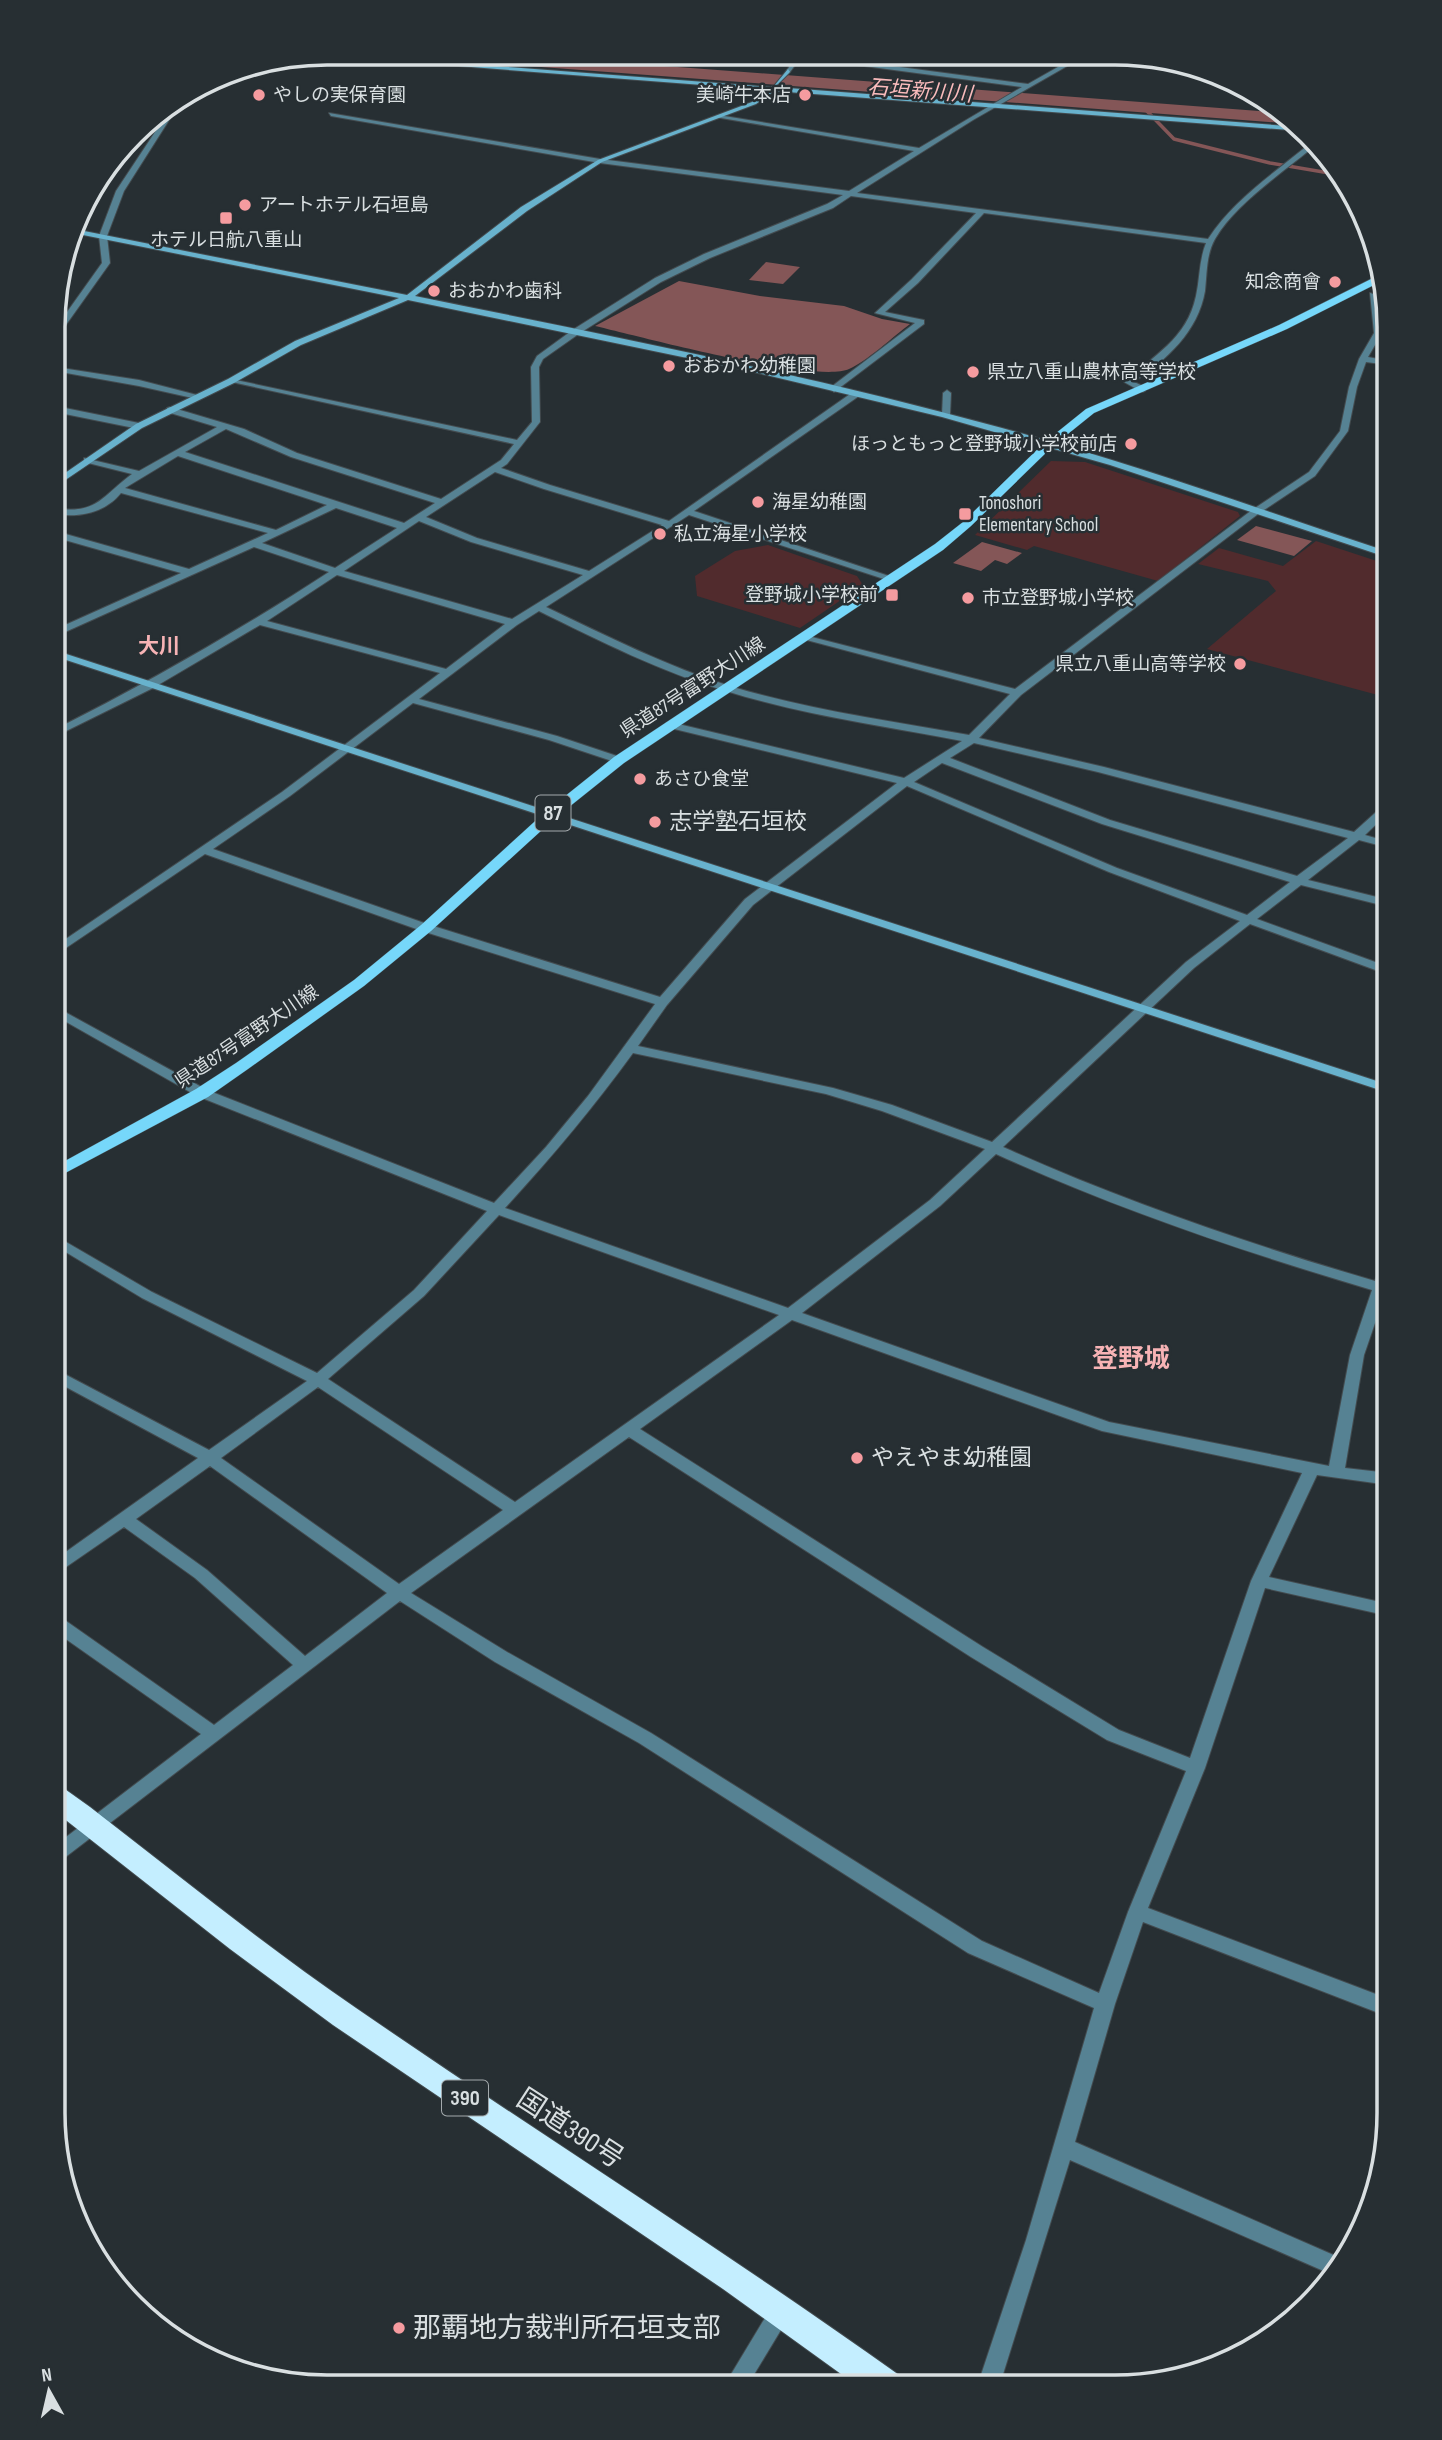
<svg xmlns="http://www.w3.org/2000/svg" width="1442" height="2440" font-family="'Sofia Sans Condensed','Noto Sans JP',sans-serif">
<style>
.green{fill:#512b2d}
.water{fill:#845657}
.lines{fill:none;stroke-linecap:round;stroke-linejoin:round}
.stream{stroke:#845657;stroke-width:3.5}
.river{fill:#845657;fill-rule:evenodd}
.street-casing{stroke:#434b4f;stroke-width:2}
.secondary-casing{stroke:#434b4f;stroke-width:2}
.primary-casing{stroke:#434b4f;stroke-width:1}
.highway-casing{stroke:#434b4f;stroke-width:2}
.street{fill:#568293;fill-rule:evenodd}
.secondary{fill:#68b2cd;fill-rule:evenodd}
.primary{fill:#76d7fa;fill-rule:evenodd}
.highway{fill:#c4eeff;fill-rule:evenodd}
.poi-dot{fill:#f59b9f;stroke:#272f33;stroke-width:2.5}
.labels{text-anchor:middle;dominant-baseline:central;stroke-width:5;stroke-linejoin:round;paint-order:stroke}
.far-poi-label{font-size:19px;fill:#d9dfe1;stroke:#272f33;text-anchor:start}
.far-street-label{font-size:19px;fill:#d9dfe1;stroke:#272f33}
.far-water-label{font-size:21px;font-style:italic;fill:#fabbbc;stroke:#272f33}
.far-quarter-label{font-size:21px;font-weight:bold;fill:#f7b3b5;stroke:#272f33}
.shield{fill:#272f33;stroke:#a4aaad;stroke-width:2}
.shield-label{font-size:21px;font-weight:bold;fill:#d9dfe1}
.poi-label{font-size:23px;fill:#d9dfe1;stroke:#272f33;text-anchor:start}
.quarter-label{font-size:26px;font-weight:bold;fill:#f7b3b5;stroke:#272f33}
.near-street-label{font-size:28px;fill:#d9dfe1;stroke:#272f33}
.near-poi-label{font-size:28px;fill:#d9dfe1;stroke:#272f33;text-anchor:start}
.rim{fill:none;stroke:#d9dfe1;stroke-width:3.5}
</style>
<rect width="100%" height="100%" fill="#272f33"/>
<g class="green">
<path d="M1051 461 1085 462 1238 512 1240 516 1158 581 1034 546 1027 550 975 535Z"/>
<path d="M1316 541 1389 565V698L1207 649 1276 591 1268 581 1198 564 1219 548 1283 566Z"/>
<path d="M768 545 857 576 863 585 800 628 697 596 695 576 735 551Z"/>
</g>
<g class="water">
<path d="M766 262 800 267 783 284 749 280Z"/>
<path d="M679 281 760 296 844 306 882 319 910 324C894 336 866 362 849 369 816 384 638 336 595 326Z"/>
<path d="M1256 526 1312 541 1294 556 1237 540Z"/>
<path d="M982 542 1022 553 1007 564 995 560 981 571 953 563Z"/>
</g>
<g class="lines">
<g class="stream">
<path d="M474 56 477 53"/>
<path d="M1144 108 1174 139 1270 163 1341 175"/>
</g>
<path class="river" d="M414 53H493L1286 113 1296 124 423 58Z"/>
<defs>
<g id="street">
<path d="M633 53H640L634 60H630Z"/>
<path d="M802 54 1028 84 1065 63 1084 55H1092L1069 65 973 120 857 193 1208 239C1234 199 1277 171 1313 141L1317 144C1285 171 1236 203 1215 239 1206 255 1207 274 1205 291 1198 332 1166 360 1134 382L1145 387V391L1142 392 1124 382C1153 356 1187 339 1196 296 1200 278 1199 260 1206 243L984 213 918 283 885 312 924 320V324L834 392 830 389 831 387 915 323 875 313 912 279 976 213 851 196 833 208 710 258 661 282 580 333 543 359 539 367 540 422 507 464 501 468 550 485 669 521 853 392H859V396L694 511 898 579 890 581 689 515 546 607C607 636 668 667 733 687 810 710 890 721 969 735L1010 694 799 638 804 635 1015 689 1252 510 1309 472 1340 431 1349 387 1359 359 1374 333 1370 293 1377 295 1382 333 1368 357 1389 361V365L1366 362 1357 387 1348 431 1315 476 1258 514 1021 695 979 738 1104 767 1354 832 1385 804 1389 803V812L1365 835 1389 842V848L1359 840 1308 880 1389 900V907L1301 885 1257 919 1389 967V975L1250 924 1194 968 1003 1147C1123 1201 1249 1244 1375 1281L1382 1261 1389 1256V1295L1385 1294 1364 1355 1345 1468 1389 1473V1485L1317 1475 1269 1577 1389 1604V1616L1265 1588 1205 1768 1148 1908 1389 1999V2017L1143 1922 1115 2004 1075 2142 1345 2260 1335 2276 1070 2160 999 2387H977L1026 2240 1094 2008 968 1953 639 1743 495 1662 400 1601 59 1862 53 1865V1847L201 1734 53 1630V1615L59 1616 214 1725 293 1665 195 1578 124 1527 53 1576V1561L198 1458 53 1380V1368L209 1450 307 1381 142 1298 54 1245V1235L152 1292 317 1373 414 1290 487 1211 197 1096 54 1015V1006L207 1090 494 1203 546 1147 588 1096 655 1004 422 931 205 854 54 956V947L282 792 440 673 260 625 153 688 54 737V730C149 682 240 630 329 572L254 547 54 637V630L181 573 54 537 55 531 189 569 268 533 121 493C105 513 79 518 55 514V508C97 515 102 496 132 474L84 462V458L139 471 217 427 167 412V408L170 407 244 429 297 453 441 499 501 460 514 444 227 381 231 379 517 440 532 422 531 367 537 356 574 329 655 278 704 254 827 204 843 195 600 163 331 116 329 113 600 159 849 191 914 151 715 117 718 115 919 148 1022 87 804 58 798 61 790 72H786L794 59ZM226 429 291 457 435 503 404 523 185 452ZM178 456 327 505 276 530 125 488ZM495 472 544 489 662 525 589 571 477 538 426 517ZM336 508 397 528 335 568 262 543ZM419 521 471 542 583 575 512 619 344 571ZM337 575 505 624 446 669 267 621ZM539 611C600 641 661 672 726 691 803 715 883 726 962 741L904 778 670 722 666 723V727L897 783 745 899 660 997 430 925 213 849 290 796 413 703 549 740 615 762H623V758L557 736 419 699 517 625ZM974 743 1098 772 1348 838 1297 876 1110 820 950 758ZM942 763 1102 824 1290 882 1247 915 1117 868 914 782ZM907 786 1109 872 1240 921 1186 962 992 1142 892 1105 833 1088 638 1046 667 1005 753 905ZM633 1053 826 1094 882 1111 985 1149 930 1200 788 1308 505 1208C551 1158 593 1108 633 1053ZM996 1154C1117 1209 1244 1252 1372 1290L1350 1355 1329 1466 1109 1422 802 1313 940 1206ZM499 1215 779 1315 515 1502 328 1379 424 1296ZM792 1320 1102 1431 1302 1473 1251 1581 1190 1758 1119 1730 983 1647 640 1429ZM318 1387 503 1510 399 1584 221 1458ZM629 1437 971 1657 1107 1740 1186 1771 1128 1912 1099 1993 982 1941 651 1733 507 1652 411 1593ZM210 1466 387 1593 305 1656 207 1570 136 1519Z"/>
<path d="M175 103 171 117 124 191 107 236 110 263 58 336H55V329L102 263 99 236 116 191 165 117 169 107Z"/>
<path d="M55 367 139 380 201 396 197 399 139 386 55 371Z"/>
<path d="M947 390 951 393 950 415 946 418 942 415 943 393Z"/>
<path d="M55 406 139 423 143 426 139 429 55 412Z"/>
<path d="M782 2300 790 2303 793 2310 747 2386H724L774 2303Z"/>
</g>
<g id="secondary">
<path d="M326 53 771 87 774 86 788 69 790 72 775 87 1300 127 1303 131 774 91 756 104 602 162 527 211 415 296C611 336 809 375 1002 428 1133 463 1261 510 1389 552V558L1110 465 942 417 745 370 408 300 301 345 234 383 142 428 55 487V480L136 424 228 379 295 341 399 298 73 233 74 229 407 295 521 207 598 160 752 102 766 90 316 55Z"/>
<path d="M54 650 1389 1085V1093L54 656Z"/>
</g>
<path id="primary" d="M1379 275 1380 282 1287 329 1094 413 1053 446 971 526 943 550 624 763 554 819 431 931 364 986 248 1069 208 1097 54 1179V1167L196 1089 236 1063 354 980 421 925 544 813 614 757 935 544 963 522 1045 442 1086 409 1279 325Z"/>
<path id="highway" d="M53 1784 62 1787 90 1807C178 1875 264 1945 356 2008 536 2132 721 2248 899 2375L903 2387H859L723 2289 333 2025 230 1949 53 1810Z"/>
</defs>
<use href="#street" class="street-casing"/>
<use href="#secondary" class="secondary-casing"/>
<use href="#primary" class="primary-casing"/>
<use href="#highway" class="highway-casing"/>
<use href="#street" class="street"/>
<use href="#secondary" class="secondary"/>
<use href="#primary" class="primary"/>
<use href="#highway" class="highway"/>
</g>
<g class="poi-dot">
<circle cx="259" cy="95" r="7"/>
<circle cx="805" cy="95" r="7"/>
<circle cx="245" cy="205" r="7"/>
<rect x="219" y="211" width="14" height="14" rx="3.5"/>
<circle cx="1335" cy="282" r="7"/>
<circle cx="434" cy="291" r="7"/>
<circle cx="669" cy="366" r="7"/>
<circle cx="973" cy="372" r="7"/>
<circle cx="1131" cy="444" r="7"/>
<circle cx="758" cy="502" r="7"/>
<rect x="958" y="507" width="14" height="14" rx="3.5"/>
<circle cx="660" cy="534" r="7"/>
<rect x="885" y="588" width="14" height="14" rx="3.5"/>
<circle cx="968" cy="598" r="7"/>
<circle cx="1240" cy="664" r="7"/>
<circle cx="640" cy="779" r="7"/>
<circle cx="655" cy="822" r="7"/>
<circle cx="857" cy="1458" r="7"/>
<circle cx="399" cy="2328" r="7"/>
</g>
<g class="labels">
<g class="far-poi-label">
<text x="273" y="95">やしの実保育園</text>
<text x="791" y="95" text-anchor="end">美崎牛本店</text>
<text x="259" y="205">アートホテル石垣島</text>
<text x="226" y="240" text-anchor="middle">ホテル日航八重山</text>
<text x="1321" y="282" text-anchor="end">知念商會</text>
<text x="448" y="291">おおかわ歯科</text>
<text x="683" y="366">おおかわ幼稚園</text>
<text x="987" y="372">県立八重山農林高等学校</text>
<text x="1117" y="444" text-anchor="end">ほっともっと登野城小学校前店</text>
<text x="772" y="502">海星幼稚園</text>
<text x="979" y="503">Tonoshori<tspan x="979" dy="22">Elementary School</tspan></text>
<text x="674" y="534">私立海星小学校</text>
<text x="878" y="595" text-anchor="end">登野城小学校前</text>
<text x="982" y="598">市立登野城小学校</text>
<text x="1226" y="664" text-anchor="end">県立八重山高等学校</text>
<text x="654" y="779">あさひ食堂</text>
</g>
<g class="far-street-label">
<text transform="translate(693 688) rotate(-33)">県道87号富野大川線</text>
<text transform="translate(247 1037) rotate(-34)">県道87号富野大川線</text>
</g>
<g class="far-water-label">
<text transform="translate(920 91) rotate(4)">石垣新川川</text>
</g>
<g class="far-quarter-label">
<text x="159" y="646">大川</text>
</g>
<g class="shield">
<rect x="535.5" y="795.5" width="35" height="35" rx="5"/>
<rect x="442" y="2080.5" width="46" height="35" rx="5"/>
</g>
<g class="shield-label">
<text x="553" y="813">87</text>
<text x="465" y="2098">390</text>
</g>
<g class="poi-label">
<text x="669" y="822">志学塾石垣校</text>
<text x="871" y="1458">やえやま幼稚園</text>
</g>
<g class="quarter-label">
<text x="1131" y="1359">登野城</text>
</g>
<g class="near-street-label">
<text transform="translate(570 2129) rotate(33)">国道390号</text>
</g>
<g class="near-poi-label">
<text x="413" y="2328">那覇地方裁判所石垣支部</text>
</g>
</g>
<path d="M0 0H1442V2440H0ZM327 65H1115A262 262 0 0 1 1377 327V2113A262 262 0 0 1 1115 2375H327A262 262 0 0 1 65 2113V327A262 262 0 0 1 327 65Z" fill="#272f33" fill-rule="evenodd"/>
<path class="rim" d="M327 65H1115A262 262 0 0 1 1377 327V2113A262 262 0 0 1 1115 2375H327A262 262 0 0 1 65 2113V327A262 262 0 0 1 327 65Z"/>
<g transform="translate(49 2391) rotate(352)" stroke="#272f33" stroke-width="5" paint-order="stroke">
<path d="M0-5L12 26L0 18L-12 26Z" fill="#d9dfe1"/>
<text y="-10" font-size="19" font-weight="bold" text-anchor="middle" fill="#d9dfe1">N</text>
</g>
</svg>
